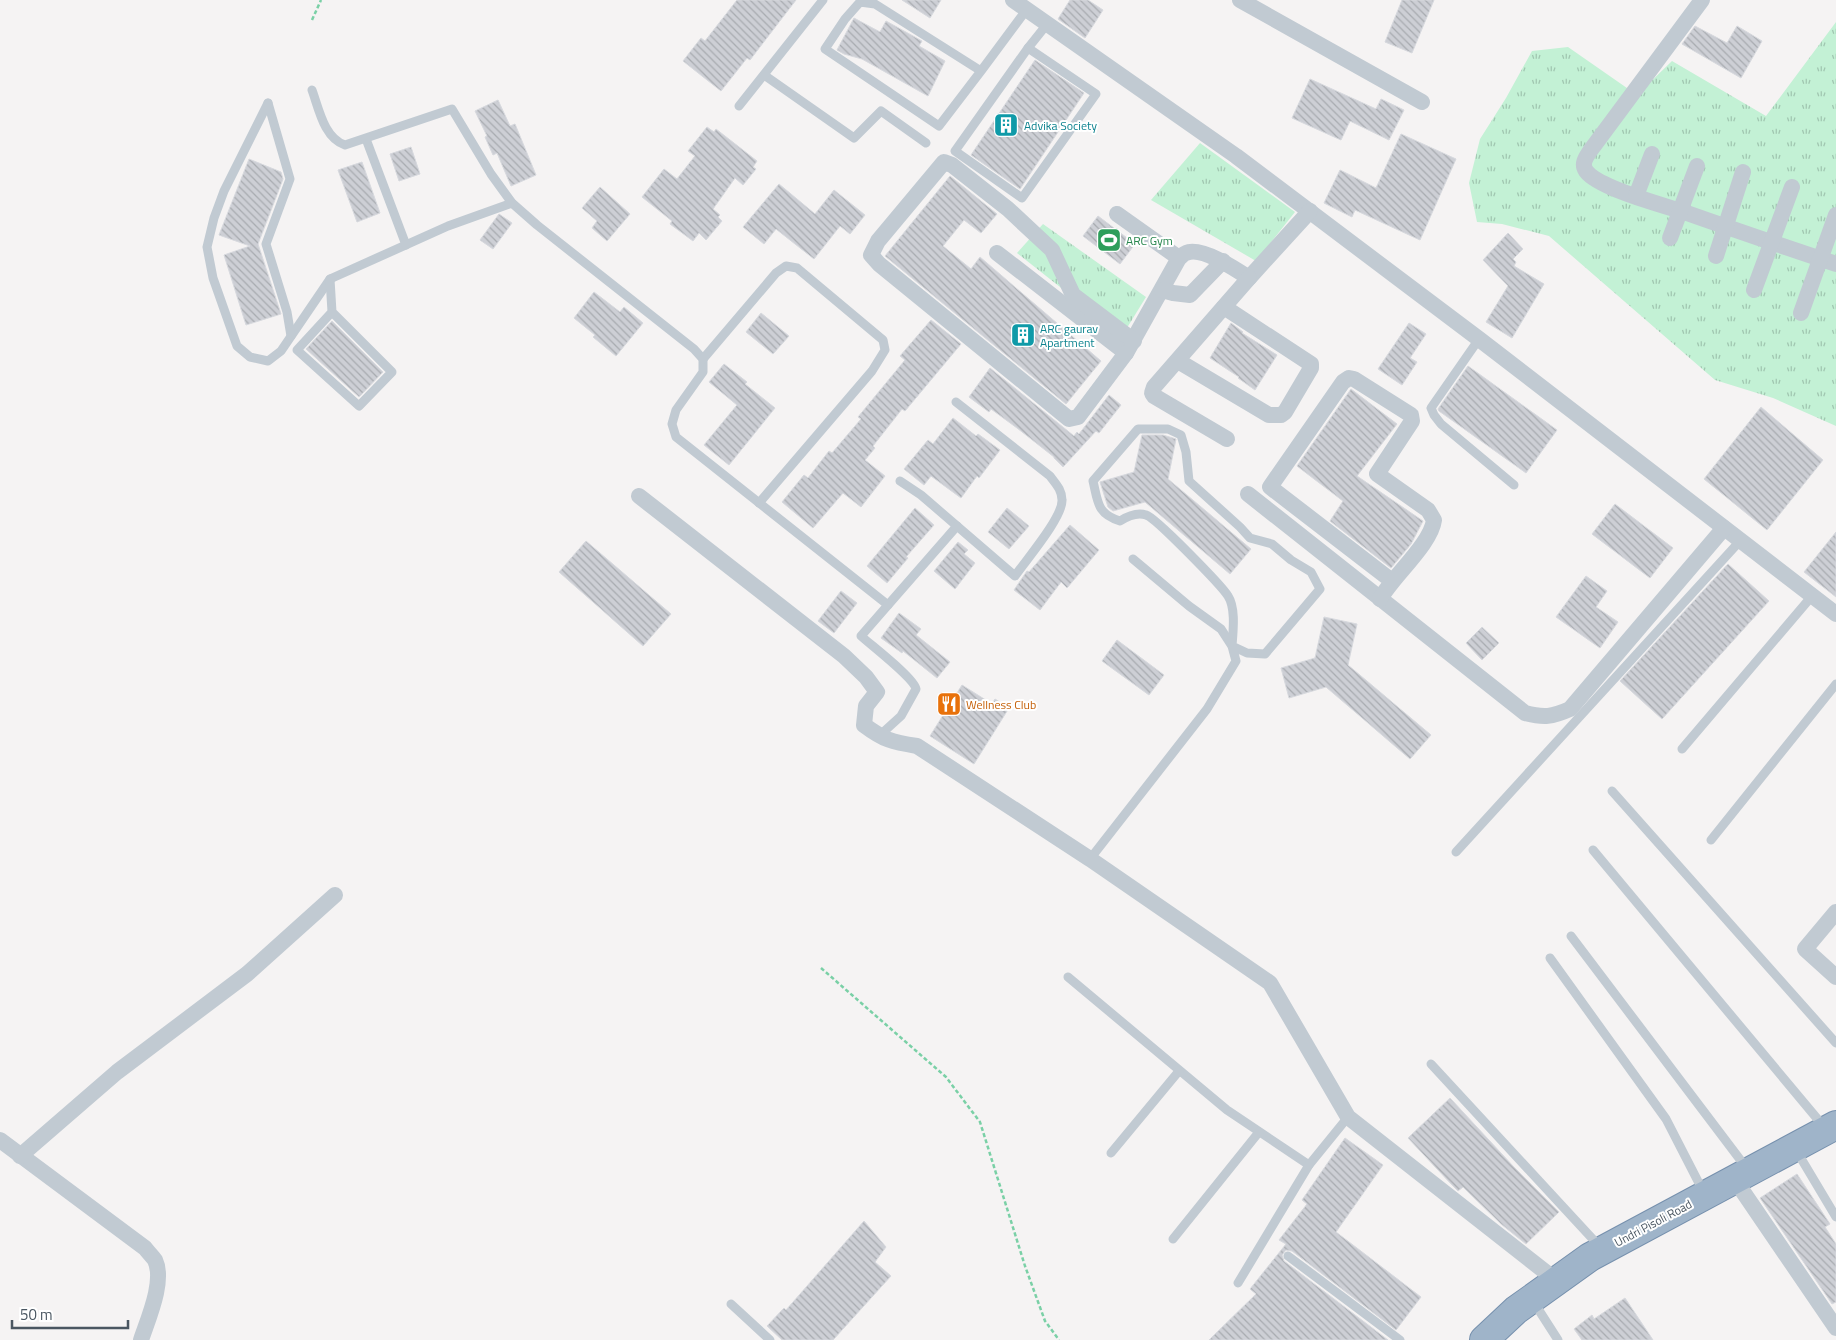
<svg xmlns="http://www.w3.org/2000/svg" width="1836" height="1340" font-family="'Titillium Web',sans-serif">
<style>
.park{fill:url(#park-tufts)}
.building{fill:url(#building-back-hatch);stroke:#d7d9de}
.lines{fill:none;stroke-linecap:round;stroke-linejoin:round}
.trunk-casing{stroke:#7690ad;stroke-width:30}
.path{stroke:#7ad0a6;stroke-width:2.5;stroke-dasharray:4 2.5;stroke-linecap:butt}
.service{stroke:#c1cad2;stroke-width:9}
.minor{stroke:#c1cad2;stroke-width:16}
.trunk{stroke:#9fb4c9;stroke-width:28}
.labels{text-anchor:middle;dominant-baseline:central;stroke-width:4;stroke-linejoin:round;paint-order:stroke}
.culture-label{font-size:12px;fill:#0d838f;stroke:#fff;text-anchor:start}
.leisure-label{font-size:12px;fill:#27864d;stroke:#fff;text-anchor:start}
.food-label{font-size:12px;fill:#c56008;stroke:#fff;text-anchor:start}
.street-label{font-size:12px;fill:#4a5661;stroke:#fff}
</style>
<defs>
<pattern id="park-tufts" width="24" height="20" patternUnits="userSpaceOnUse" patternTransform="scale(1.25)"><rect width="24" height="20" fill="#c3f1d5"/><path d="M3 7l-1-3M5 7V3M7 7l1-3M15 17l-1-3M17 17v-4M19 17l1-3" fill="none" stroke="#a0c6b0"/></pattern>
<pattern id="building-back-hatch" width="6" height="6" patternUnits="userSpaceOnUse" patternTransform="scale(1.25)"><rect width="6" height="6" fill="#cdcfd5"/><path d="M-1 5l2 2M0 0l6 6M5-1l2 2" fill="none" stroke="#a8abb0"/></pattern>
</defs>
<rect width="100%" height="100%" fill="#f5f3f3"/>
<g class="park">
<path d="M1836 22V426L1773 398 1715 380 1549 236 1502 224 1477 222 1469 183 1480 139 1506 98 1532 51 1568 47 1637 95 1672 61 1766 116Z"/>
<path d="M1200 143 1295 212 1256 261 1151 200Z"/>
<path d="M1043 224 1146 297 1122 336 1017 253Z"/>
</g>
<g class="building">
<path d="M737 0H796L750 60 747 58 721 91 683 61 701 38 705 41Z"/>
<path d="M902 0H941L930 18Z"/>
<path d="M1070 0H1088L1103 10 1085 38 1058 19Z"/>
<path d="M1402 0H1434L1412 53 1385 42Z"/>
<path d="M854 18 880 32 886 21 922 41 919 46 945 61 928 96 862 59 844 54 837 50Z"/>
<path d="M1695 26 1727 43 1737 26 1762 41 1741 78 1682 44Z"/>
<path d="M1035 60 1084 93 1020 189 971 155Z"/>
<path d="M1310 79 1376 109 1381 99 1404 110 1389 140 1350 121 1341 140 1292 118Z"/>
<path d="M498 100 510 126 515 124 536 175 511 186 497 153 493 155 485 137 487 136 475 111Z"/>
<path d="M707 127 714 132 716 129 757 161 753 167 756 169 743 185 735 178 718 202 713 209 720 215 718 217 722 221 706 240 699 233 693 241 670 224 672 221 642 197 664 169 677 179 695 156 688 151Z"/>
<path d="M1401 134 1456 159 1420 240 1355 210 1352 217 1324 203 1340 170 1376 188Z"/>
<path d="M411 147 420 174 399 181 390 154Z"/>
<path d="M249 159 281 172 283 179 258 244 281 314 246 325 224 255 250 246 219 235Z"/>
<path d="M362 162 380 213 357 222 338 170Z"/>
<path d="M950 176 997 214 981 233 964 220 943 246 971 269 980 257 1101 361 1066 404 885 256Z"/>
<path d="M779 184 815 214 834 190 865 215 850 234 840 226 814 259 776 229 764 244 743 227Z"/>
<path d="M600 187 630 214 607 241 592 228 597 221 582 208Z"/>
<path d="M499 214 512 223 493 249 480 240Z"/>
<path d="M1098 216 1135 244 1120 264 1083 236Z"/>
<path d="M1508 233 1523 249 1513 259 1516 262 1514 266 1544 284 1512 338 1486 322 1508 286 1483 260Z"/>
<path d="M594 292 620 312 624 307 643 323 616 356 593 337 595 335 574 318Z"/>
<path d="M761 313 789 336 773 354 746 332Z"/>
<path d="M931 320 961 344 905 411 902 409 873 446 875 448 865 460 885 476 861 507 843 493 813 528 782 502 804 475 808 478 829 451 832 453 861 419 858 417 905 360 900 356Z"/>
<path d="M332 321 383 372 359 397 306 349Z"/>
<path d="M1231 323 1243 332 1242 333 1277 355 1255 390 1238 378 1239 377 1210 358Z"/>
<path d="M1409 323 1426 334 1410 358 1417 362 1402 385 1378 369Z"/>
<path d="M724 364 747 382 745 384 775 408 729 465 704 445 737 405 709 382Z"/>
<path d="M1468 366 1557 430 1526 473 1439 411 1438 409Z"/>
<path d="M990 368 1074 436 1077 432 1079 434 1109 395 1121 405 1099 433 1096 431 1063 467 1054 458V457L1017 428 991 409 989 412 969 397Z"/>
<path d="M1351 389 1397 424 1357 476 1423 521 1411 544 1391 568 1330 521 1343 501 1297 466Z"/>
<path d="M1761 407 1823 460 1767 530 1704 479Z"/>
<path d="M953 418 976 436 978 434 1000 450 979 478 977 476 961 498 931 476 924 485 904 469 928 440 933 444Z"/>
<path d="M1142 435H1163L1176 439 1168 479 1251 549 1230 574 1145 502 1113 511 1108 507 1100 482 1134 472Z"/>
<path d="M1615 504 1673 548 1650 578 1592 534Z"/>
<path d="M915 508 934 525 906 557 908 558 887 583 867 566Z"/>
<path d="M1007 508 1029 526 1009 549 988 532Z"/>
<path d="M1070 525 1099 550 1067 588 1061 582 1040 610 1014 590 1027 571 1029 572Z"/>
<path d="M1836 532V597L1804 572Z"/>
<path d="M586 541 671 614 643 646 559 572Z"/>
<path d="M958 542 968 550 964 554 975 563 955 589 934 571Z"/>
<path d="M1728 564 1769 601 1662 719 1620 681Z"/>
<path d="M1586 576 1607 591 1596 607 1618 622 1600 648 1556 617Z"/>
<path d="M841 591 857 603 834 633 818 621Z"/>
<path d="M899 613 921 629 916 635 950 662 937 678 903 651 902 653 881 638Z"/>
<path d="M1324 617 1357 624 1348 665 1431 735 1410 759 1326 687 1289 698 1281 668 1315 658Z"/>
<path d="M1482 627 1499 643 1482 660 1466 643Z"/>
<path d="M1117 640 1164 675 1149 695 1102 661Z"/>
<path d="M962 685 992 704 995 699 1009 708 974 764 930 736Z"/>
<path d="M1450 1098 1513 1166 1559 1212 1526 1244 1501 1224 1463 1187 1458 1191 1453 1186 1408 1138Z"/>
<path d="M1345 1138 1383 1165 1336 1232 1421 1297 1396 1330 1292 1251 1286 1250 1282 1255 1284 1261 1388 1340H1209L1256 1294 1250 1289 1286 1244 1279 1240 1307 1204 1302 1200Z"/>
<path d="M1797 1174 1830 1224 1825 1227 1836 1244V1302L1832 1304 1760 1198Z"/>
<path d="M864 1221 886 1247 875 1262 891 1276 833 1340H782L767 1326 784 1308 786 1310Z"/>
<path d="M1625 1298 1653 1340H1582L1574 1329 1592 1315 1594 1319Z"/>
</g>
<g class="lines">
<defs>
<path id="trunk" d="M1484 1340 1516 1310 1590 1257 1836 1125"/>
</defs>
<use href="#trunk" class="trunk-casing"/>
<g class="path">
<path d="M312 20 321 0"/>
<path d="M821 968 946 1077 980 1122 1025 1266 1045 1321 1059 1340"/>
</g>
<g class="service">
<path d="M1028 48 1096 94 1022 198 955 151Z"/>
<path d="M1028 48 1048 23"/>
<path d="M981 71 939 126 825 49 845 19 860 2 875 4 981 71 1027 9"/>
<path d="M764 75 854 138 881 111 926 143"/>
<path d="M312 90C319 109 324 138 345 145L452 109 491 174 512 203 537 225 694 349 703 359V372L676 410 672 424 676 437 888 605 861 636C872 646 914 678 916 689L901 716 879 736"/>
<path d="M268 103 224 191 214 218 207 247 213 278 237 346 250 357 268 361 281 351 330 279 448 226 512 203"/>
<path d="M268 103 290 179 266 244 287 312 291 336"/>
<path d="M739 106 823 0"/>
<path d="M366 139 406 245"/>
<path d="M330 279 332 312 392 372 359 406 297 350 332 312"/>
<path d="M1479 339 1431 408 1434 415 1441 424 1514 485"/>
<path d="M703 359 776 273 786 266 797 268 883 340 885 350 872 371 759 503"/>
<path d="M1138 429H1168L1181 435 1186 452 1189 481 1240 527 1250 538 1272 544 1291 560 1311 572 1320 589 1265 654 1247 653 1232 646C1233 632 1236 608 1228 596 1222 586 1155 517 1146 515 1137 512 1128 516 1120 521 1097 514 1098 502 1093 481Z"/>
<path d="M900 481 921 495 1015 576C1026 560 1063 517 1062 500 1062 490 1056 484 1050 476L956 402"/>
<path d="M888 605 957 526"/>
<path d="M1682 749 1812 596"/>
<path d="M1612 791 1836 1043"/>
<path d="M1711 840 1836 684"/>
<path d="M1593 850 1825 1128"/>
<path d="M1456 852 1740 541"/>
<path d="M1090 859 1207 709 1236 661 1232 646 1221 629 1189 606 1133 559"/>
<path d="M1571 936 1748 1170"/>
<path d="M1550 958 1666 1119 1704 1193"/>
<path d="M1068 977 1227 1110 1309 1165"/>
<path d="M1431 1064 1601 1248"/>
<path d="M1796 1150 1836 1217"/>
<path d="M1111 1153 1179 1071"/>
<path d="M1173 1239 1259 1132"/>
<path d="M1288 1256 1400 1340"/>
<path d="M1238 1283 1309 1165 1348 1117"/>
<path d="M1533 1301 1558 1340"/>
<path d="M731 1304 770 1340"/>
</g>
<g class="minor">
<path d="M1013 0 1236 156 1479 339 1836 614"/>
<path d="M1240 0 1422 102"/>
<path d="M1702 0 1590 151C1586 157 1581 164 1586 171 1598 188 1662 205 1684 212 1735 230 1785 247 1836 264"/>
<path d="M1636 196 1652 154"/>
<path d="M1117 214 1179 258"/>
<path d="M1670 238 1697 166"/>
<path d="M997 253 1126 353 1179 258C1182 256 1183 254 1186 253 1201 246 1237 270 1249 278L1310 211"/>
<path d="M1716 256 1743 172"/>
<path d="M1162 290 1173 293 1190 295 1223 261"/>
<path d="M1754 290 1792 187"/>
<path d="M1801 313 1836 215"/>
<path d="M1126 353 1078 417 1069 419 879 264 871 255 878 241 944 162 952 165 1008 209 1052 250 1073 295 1134 341"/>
<path d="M1178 361 1269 415H1281L1285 412 1311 368V364L1224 307"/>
<path d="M1227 439 1154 396 1152 393 1154 387 1249 278"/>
<path d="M1248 494 1525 713C1544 718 1552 717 1570 709L1724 528"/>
<path d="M639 496 844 656 866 677 877 692 866 706 864 725C884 740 892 742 917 746L1090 859 1270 983 1348 1117 1557 1281"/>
<path d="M1380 599C1393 576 1431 544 1434 520L1428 510 1377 474 1412 421 1411 415 1354 379 1349 378 1343 382 1270 487 1392 581"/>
<path d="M1836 912 1805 949 1836 977"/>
<path d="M0 1140 145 1248C148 1252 152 1256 155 1260 165 1281 148 1319 141 1340"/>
<path d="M20 1156 117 1072 247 974 335 895"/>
<path d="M1735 1180 1836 1328"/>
</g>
<use href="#trunk" class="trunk"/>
</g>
<defs>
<symbol id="building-square" viewBox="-11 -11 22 22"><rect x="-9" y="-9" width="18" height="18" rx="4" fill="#0f9aa8" stroke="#fff"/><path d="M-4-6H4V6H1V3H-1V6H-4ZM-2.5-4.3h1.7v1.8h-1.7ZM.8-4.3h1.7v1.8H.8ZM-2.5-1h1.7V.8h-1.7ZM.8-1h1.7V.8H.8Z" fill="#fff"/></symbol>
<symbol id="stadium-square" viewBox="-11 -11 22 22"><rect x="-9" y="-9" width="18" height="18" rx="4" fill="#2e9e5b" stroke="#fff"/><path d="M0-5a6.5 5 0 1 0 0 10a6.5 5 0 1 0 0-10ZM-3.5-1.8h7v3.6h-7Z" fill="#fff"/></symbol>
<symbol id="restaurant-square" viewBox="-11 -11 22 22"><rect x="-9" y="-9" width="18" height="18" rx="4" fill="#e8710a" stroke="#fff"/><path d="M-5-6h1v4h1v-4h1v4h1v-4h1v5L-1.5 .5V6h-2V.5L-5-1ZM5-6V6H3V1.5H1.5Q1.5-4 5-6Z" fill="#fff"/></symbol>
</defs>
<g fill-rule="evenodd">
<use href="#building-square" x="992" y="111" width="28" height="28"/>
<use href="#stadium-square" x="1095" y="226" width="28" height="28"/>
<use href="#building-square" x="1009" y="321" width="28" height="28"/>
<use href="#restaurant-square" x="935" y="690" width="28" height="28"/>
</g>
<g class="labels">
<g class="culture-label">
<text x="1024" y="125">Advika Society</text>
<text x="1040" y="328">ARC gaurav<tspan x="1040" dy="14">Apartment</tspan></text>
</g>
<g class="leisure-label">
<text x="1126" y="240">ARC Gym</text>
</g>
<g class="food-label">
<text x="966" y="704">Wellness Club</text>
</g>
<g class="street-label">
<text transform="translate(1653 1223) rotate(-28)">Undri Pisoli Road</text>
</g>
</g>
<path d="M12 1320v8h116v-8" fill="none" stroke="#4a5661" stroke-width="2.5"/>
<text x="20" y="1320" font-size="15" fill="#4a5661" stroke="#ffffff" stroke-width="4" paint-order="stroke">50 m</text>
</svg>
